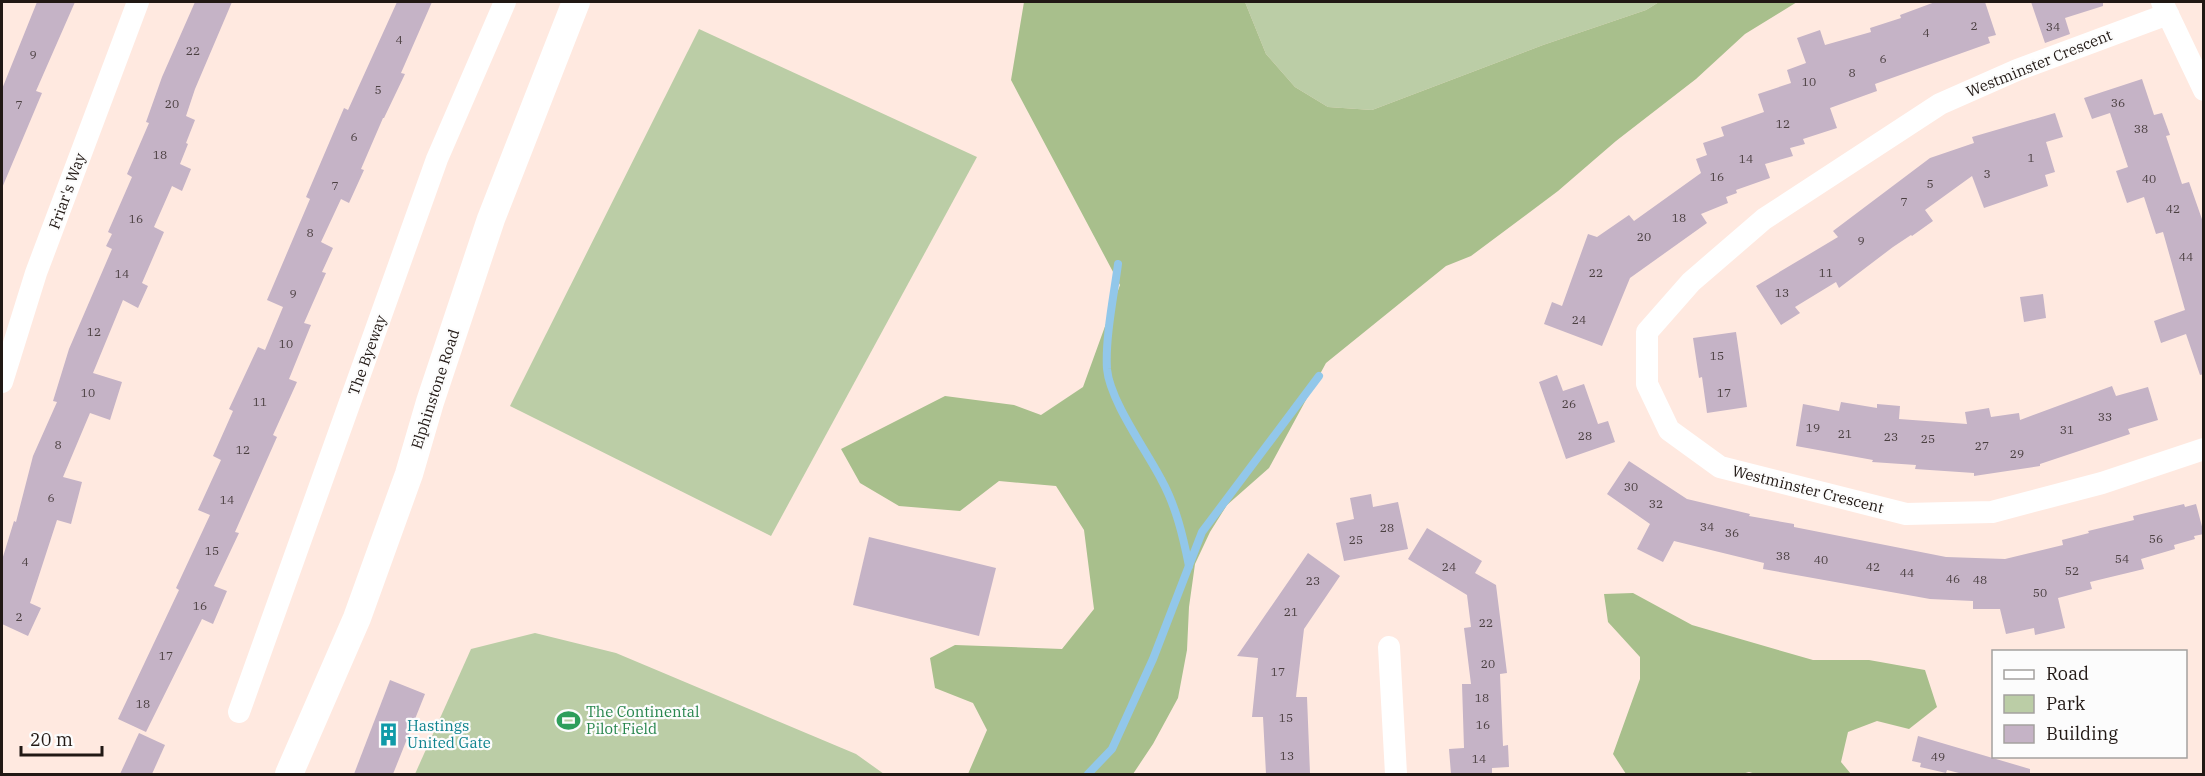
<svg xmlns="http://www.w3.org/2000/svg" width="2205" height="776" font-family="'IBM Plex Serif',serif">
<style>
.green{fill:#bbcda6}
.forest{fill:#a8bf8c}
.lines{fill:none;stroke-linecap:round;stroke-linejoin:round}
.stream{stroke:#92c7ea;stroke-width:8}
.building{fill:#c5b3c6}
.minor{stroke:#fff;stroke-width:22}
.tertiary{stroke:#fff;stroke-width:28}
.labels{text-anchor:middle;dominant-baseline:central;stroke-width:4.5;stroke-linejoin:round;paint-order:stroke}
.number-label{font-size:12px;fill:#4a3f40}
.street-label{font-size:15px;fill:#211814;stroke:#fcfcfc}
.leisure-label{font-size:15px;fill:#27864d;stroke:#fcfcfc;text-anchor:start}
.culture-label{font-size:15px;fill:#0d838f;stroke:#fcfcfc;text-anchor:start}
</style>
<rect width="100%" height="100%" fill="#ffe9e0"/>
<g class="green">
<path d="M1245 2H1659L1646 10 1543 45 1372 110 1328 107 1295 87 1266 54Z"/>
<path d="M699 29 977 157 771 536 510 406Z"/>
<path d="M535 633 616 653 856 754 884 774H415L471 649Z"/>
</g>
<g class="forest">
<path d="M1024 2H1245L1266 54 1295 87 1328 107 1372 110 1543 45 1646 10 1659 2H1797L1745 34 1696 79 1616 141 1558 191 1471 256 1446 266 1326 363 1269 468 1227 505 1210 532 1195 564 1189 607 1187 650 1178 698 1153 744 1133 774H968L987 730 973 703 935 688 930 658 955 645 1062 649 1094 609 1084 530 1056 486 999 481 960 511 899 506 860 483 841 449 945 396 1014 405 1041 415 1083 387 1120 285 1011 80Z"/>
<path d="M1633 593 1692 625 1813 660H1869L1925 670 1937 707 1909 729 1877 721 1848 732 1841 762 1851 774H1756L1749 772 1742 774H1626L1613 754 1640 679V657L1608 622 1604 594Z"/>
</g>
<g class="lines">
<g class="stream">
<path d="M1118 264C1114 295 1105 338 1107 369 1110 401 1146 450 1161 479 1176 506 1183 536 1189 566"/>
<path d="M1088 774 1112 749 1153 659 1202 532 1319 376"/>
</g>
</g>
<g class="building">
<path d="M37 2H75L36 91 42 93 2 188V89Z"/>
<path d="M195 2H232L195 89 186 116 195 120 186 143 188 144 180 164 191 169 182 191 172 186 154 227 164 232 142 283 148 286 138 308 123 300 93 373 122 382 110 420 90 413 63 477 82 482 71 524 57 520 30 603 41 608 28 636 2 624V560L14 521 16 522 33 456 57 402 53 401 69 349 112 249 106 246 112 234 108 232 132 177 127 174 149 123 146 122 162 77Z"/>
<path d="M397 2H432L401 73 405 74 384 118H383L361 169 364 170 349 203 341 199 321 242 333 248 322 272 326 273 304 323 311 325 289 379 297 382 273 435 277 437 235 532 239 533 214 586 227 591 213 624 202 619 146 732 118 719 179 590 176 588 210 515 198 510 221 460 213 456 233 411 229 409 258 347 265 350 283 307 267 300 310 199 306 197 344 108 348 110Z"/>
<path d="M1935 2H1985L1996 35 1988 37 1990 43 1875 84 1877 91 1830 108 1837 128 1803 139 1805 144 1790 148 1793 156 1765 164 1770 178 1736 190 1737 193 1726 197 1728 203 1701 214 1707 223 1630 278 1602 346 1544 324 1552 302 1562 306 1588 234 1597 237 1629 215 1634 221 1701 173 1696 159 1707 155 1703 143 1724 136 1721 127 1764 112 1758 94 1791 83 1787 70 1806 63 1797 38 1820 30 1825 45 1871 32 1870 28 1901 18 1900 15Z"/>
<path d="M2031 2H2103V6L2065 18 2070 34 2045 43Z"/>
<path d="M2142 79 2154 115 2162 113 2170 135 2166 136 2182 184 2189 182 2204 225V374L2200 375 2186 334 2161 343 2154 321 2185 310 2163 232 2156 234 2144 197 2127 203 2116 171 2128 167 2110 113 2092 119 2084 98Z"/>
<path d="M2055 113 2063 137 2046 142 2055 172 2045 175 2048 186 1984 208 1972 176 1925 210 1933 221 1912 236 1911 235 1893 247 1839 288 1836 282 1795 307 1800 313 1781 325 1756 286 1838 237 1833 231 1930 158 1974 143 1972 137Z"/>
<path d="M2043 294 2046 318 2024 322 2020 297Z"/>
<path d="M1736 332 1747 407 1707 413 1702 377 1699 378 1693 338Z"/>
<path d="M1557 375 1563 391 1584 384 1598 424 1608 421 1615 442 1566 459 1539 382Z"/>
<path d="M2112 386 2116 396 2148 387 2158 420 2128 429 2130 434 2040 464V466L1974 476V473L1915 469 1916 465 1872 462 1873 460 1796 446 1803 404 1839 411 1841 402 1877 408V404L1900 406 1899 419 1967 424 1965 412 1989 408 1991 417 2019 413 2020 420Z"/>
<path d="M1629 461 1687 499 1750 514 1749 516 1794 524V527L1946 557 2005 559 2063 545 2062 540 2089 533 2088 531 2134 520 2133 516 2184 504 2185 507 2196 504 2204 534 2194 536 2195 539 2174 545 2175 549 2141 559 2144 569 2090 582 2092 589 2058 598 2065 628 2035 635 2034 628 2006 634 2000 609H1973V601L1930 599 1763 569 1764 563 1674 541 1663 562 1637 549 1650 524 1607 494Z"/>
<path d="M1371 494 1373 507 1398 502 1408 549 1344 561 1336 523 1354 519 1350 498Z"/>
<path d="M1427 528 1482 561 1475 573 1496 585 1507 673 1500 674 1503 746 1508 745 1509 767 1492 768V774H1451L1449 749 1464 748 1462 684H1471L1464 628 1471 627 1467 595 1408 559Z"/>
<path d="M869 537 996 568 979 636 853 605Z"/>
<path d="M1308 553 1340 576 1304 629 1296 697H1307L1310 773 1266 774 1263 717H1252L1258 658 1237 656Z"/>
<path d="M390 680 425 694 393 774H354Z"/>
<path d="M139 733 165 745 152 774H120Z"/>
<path d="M1918 736 2030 769V774H1963L1947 770 1946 773 1920 767 1921 763 1912 761Z"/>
</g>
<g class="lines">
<g class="minor">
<path d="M2162 2 2204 90"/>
<path d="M2168 14 2017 70 1940 104 1764 219 1691 282 1647 332V384L1669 430 1720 467 1906 514 1992 512 2102 483 2204 449"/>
<path d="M2 382 36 273 138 2"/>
<path d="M1389 647 1396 774"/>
<path d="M239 712 437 159 505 2"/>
</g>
<path class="tertiary" d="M289 774 357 618 409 474 430 402 491 219 576 2"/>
</g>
<defs>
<symbol id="stadium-bare" viewBox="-9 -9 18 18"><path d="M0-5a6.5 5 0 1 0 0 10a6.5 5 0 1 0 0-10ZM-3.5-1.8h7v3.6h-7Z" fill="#2e9e5b" stroke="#fcfcfc" stroke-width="2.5" paint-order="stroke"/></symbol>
<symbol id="building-bare" viewBox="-9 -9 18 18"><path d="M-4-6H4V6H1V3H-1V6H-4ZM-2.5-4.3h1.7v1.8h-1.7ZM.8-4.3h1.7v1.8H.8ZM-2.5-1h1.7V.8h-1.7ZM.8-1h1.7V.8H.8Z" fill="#0f9aa8" stroke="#fcfcfc" stroke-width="2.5" paint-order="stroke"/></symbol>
</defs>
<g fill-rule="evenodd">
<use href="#stadium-bare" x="552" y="704" width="33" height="33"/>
<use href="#building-bare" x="372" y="718" width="33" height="33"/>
</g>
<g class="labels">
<g class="number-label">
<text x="1974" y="25">2</text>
<text x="2053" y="26">34</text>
<text x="1926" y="32">4</text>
<text x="399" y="39">4</text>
<text x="193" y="50">22</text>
<text x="33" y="54">9</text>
<text x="1883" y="58">6</text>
<text x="1852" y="72">8</text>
<text x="1809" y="81">10</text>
<text x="378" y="89">5</text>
<text x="2118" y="102">36</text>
<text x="172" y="103">20</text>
<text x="19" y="104">7</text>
<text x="1783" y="123">12</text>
<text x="2141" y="128">38</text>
<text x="354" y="136">6</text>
<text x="160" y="154">18</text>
<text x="2031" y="157">1</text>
<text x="1746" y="158">14</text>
<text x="1987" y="173">3</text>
<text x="1717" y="176">16</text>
<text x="2149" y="178">40</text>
<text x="1930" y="183">5</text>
<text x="335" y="185">7</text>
<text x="1904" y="201">7</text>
<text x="2173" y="208">42</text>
<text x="1679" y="217">18</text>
<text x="136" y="218">16</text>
<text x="310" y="232">8</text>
<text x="1644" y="236">20</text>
<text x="1861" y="240">9</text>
<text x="2186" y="256">44</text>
<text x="1596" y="272">22</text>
<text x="1826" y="272">11</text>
<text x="122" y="273">14</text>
<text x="1782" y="292">13</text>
<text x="293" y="293">9</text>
<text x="1579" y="319">24</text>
<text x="94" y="331">12</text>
<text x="286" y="343">10</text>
<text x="1717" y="355">15</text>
<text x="88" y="392">10</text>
<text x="1724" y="392">17</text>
<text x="260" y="401">11</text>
<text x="1569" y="403">26</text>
<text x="2105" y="416">33</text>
<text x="1813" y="427">19</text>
<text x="2067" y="429">31</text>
<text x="1845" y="433">21</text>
<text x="1585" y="435">28</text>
<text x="1891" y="436">23</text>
<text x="1928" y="438">25</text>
<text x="58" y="444">8</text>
<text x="1982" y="445">27</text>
<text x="243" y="449">12</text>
<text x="2017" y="453">29</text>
<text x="1631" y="486">30</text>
<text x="51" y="497">6</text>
<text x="227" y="499">14</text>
<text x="1656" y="503">32</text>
<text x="1707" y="526">34</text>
<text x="1387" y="527">28</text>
<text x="1732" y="532">36</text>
<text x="2156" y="538">56</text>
<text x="1356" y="539">25</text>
<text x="212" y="550">15</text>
<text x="1783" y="555">38</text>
<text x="2122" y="558">54</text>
<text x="1821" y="559">40</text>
<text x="25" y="561">4</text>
<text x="1449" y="566">24</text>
<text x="1873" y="566">42</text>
<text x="2072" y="570">52</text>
<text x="1907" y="572">44</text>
<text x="1953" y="578">46</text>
<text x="1980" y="579">48</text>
<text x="1313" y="580">23</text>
<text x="2040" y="592">50</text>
<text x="200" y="605">16</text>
<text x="1291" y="611">21</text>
<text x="19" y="616">2</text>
<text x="1486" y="622">22</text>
<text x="166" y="655">17</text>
<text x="1488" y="663">20</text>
<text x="1278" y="671">17</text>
<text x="1482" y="697">18</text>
<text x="143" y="703">18</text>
<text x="1286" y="717">15</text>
<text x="1483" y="724">16</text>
<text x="1287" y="755">13</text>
<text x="1938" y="756">49</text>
<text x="1479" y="758">14</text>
</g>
<g class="street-label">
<text transform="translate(2039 63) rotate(-22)">Westminster Crescent</text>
<text transform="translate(67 191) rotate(-70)">Friar's Way</text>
<text transform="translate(367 355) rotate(-70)">The Byeway</text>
<text transform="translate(435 389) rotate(-72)">Elphinstone Road</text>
<text transform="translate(1808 489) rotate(14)">Westminster Crescent</text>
</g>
<g class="leisure-label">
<text x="586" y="711">The Continental<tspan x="586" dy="17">Pilot Field</tspan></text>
</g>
<g class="culture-label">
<text x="407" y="725">Hastings<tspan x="407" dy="17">United Gate</tspan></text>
</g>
</g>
<rect width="2205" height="776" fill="none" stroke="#211814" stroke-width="6"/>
<rect x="1992" y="650" width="195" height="108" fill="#fcfcfc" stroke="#a4a19f" stroke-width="1.5"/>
<rect x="2004" y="670" width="30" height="9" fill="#ffffff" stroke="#a4a19f" stroke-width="1.5"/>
<text x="2046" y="680" font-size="18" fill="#211814">Road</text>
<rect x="2004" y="695" width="30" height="18" fill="#bbcda6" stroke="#a4a19f" stroke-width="1.5"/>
<text x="2046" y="710" font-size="18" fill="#211814">Park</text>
<rect x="2004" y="725" width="30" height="18" fill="#c5b3c6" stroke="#a4a19f" stroke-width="1.5"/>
<text x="2046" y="740" font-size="18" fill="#211814">Building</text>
<path d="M21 746v9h81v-9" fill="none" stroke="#211814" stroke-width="3"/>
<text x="30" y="746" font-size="18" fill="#211814" stroke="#fcfcfc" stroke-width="4.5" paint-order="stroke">20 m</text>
</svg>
